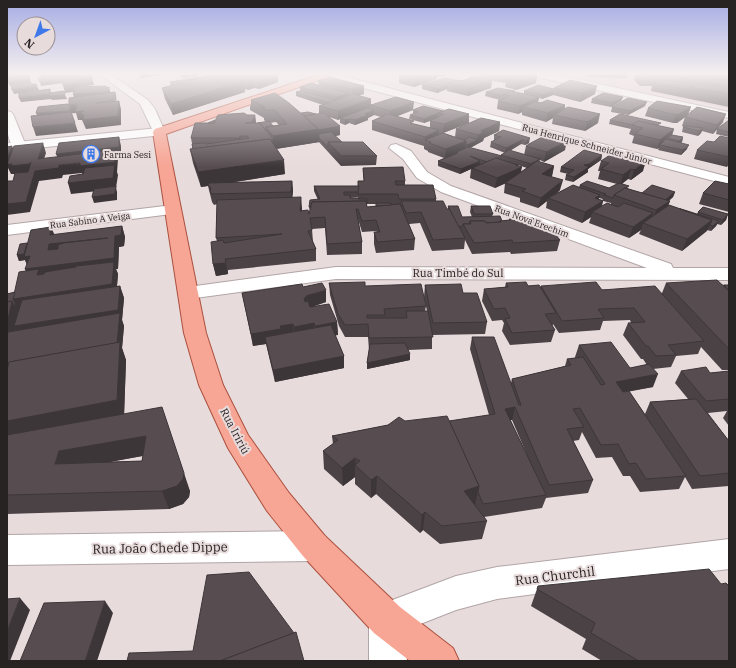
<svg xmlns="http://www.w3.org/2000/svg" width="736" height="668" font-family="'IBM Plex Serif',serif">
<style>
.built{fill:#e1ccce}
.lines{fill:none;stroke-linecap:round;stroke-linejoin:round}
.minor-casing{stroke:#b2a5a6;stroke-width:2}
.secondary-casing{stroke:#b2a5a6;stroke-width:2}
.primary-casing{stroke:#ab503e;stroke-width:2}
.minor{fill:#fff;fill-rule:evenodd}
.secondary{fill:#fff;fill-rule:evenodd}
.primary{fill:#f7a594;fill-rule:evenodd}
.wall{fill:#4b4246;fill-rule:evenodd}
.shaded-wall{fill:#3d3639}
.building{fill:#574d51;stroke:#3d3639;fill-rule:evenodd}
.labels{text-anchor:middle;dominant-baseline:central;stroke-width:4;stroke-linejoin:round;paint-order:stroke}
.far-street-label{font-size:9px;fill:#282323;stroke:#e8dbdc}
.far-poi-label{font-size:9px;fill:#282323;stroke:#e8dbdc;text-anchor:start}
.street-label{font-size:11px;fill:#282323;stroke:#e8dbdc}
.near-street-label{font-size:13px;fill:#282323;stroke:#e8dbdc}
</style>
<rect width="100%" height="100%" fill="#e8dbdc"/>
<path class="built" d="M582 73H729V109L588 80Z"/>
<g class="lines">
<defs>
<g id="minor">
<path d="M98 73H109L148 100 155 109 165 132 163 135H155L140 104Z"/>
<path d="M331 73 729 177V185L326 78 324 76 326 74Z"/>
<path d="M528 73H548L729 112V118L532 76Z"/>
<path d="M7 111 11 112 13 114 26 146 24 149H14C6 137 7 124 7 111Z"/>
<path d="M396 144 411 151 427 172 451 186 671 264 673 268H729V280L336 279 188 299 181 297 178 293 181 289 188 287 336 267 647 268 441 192 417 178 403 159 389 148 391 145Z"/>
<path d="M173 205 179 207 181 210 179 213 7 235V225Z"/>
<path d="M314 531 325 536 330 546 325 556 314 561 7 565V535Z"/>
<path d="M729 539V569L497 599 456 610 405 630 407 661H369V620L374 607 456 576 497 567Z"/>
</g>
<path id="secondary" d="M159 128 163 129 165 132 163 135 7 151V143Z"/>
<path id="primary" d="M324 73H339L166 134 206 333 223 385 248 435 289 493 325 536 400 607 453 648 459 661H410L374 633 303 556 267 511 228 448 199 385 184 333 153 132 155 129Z"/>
</defs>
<use href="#minor" class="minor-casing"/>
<use href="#secondary" class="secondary-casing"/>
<use href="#primary" class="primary-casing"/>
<use href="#minor" class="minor"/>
<use href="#secondary" class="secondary"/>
<use href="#primary" class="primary"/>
</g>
<g class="wall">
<path d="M7 73H26L25 75H7Z"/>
<path d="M177 73H198V76L183 78Z"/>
<path d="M207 73H277L278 74V82L259 89 254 88 248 90 245 89V92L173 115 165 99 162 88 171 86 170 82 206 76 205 74Z"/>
<path d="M401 73H449L442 77 437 76V79L414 87 399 83V75H401Z"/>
<path d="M479 73H529L537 75 536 83 516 90 505 87 506 83 492 81 491 88 468 96 447 91V89L437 93 422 89V85L455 80 462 81 478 77Z"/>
<path d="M586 73H628L627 78 589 77Z"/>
<path d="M635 73H729V107L651 91 652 86H640L634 80Z"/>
<path d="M318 81 364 86V94L358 95 371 99V105L413 110 397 116 414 124 430 128V121L424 123 409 119 410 115 413 114V110L443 111 469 114V123L443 133 455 137 456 129 500 122 499 131 484 138 483 141 470 148 501 156V155L505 153 490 147 491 142 495 140H494V135L503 130 529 143 525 145 521 144 510 151 524 155 526 146 565 150 544 162 540 160 539 162 554 166 552 176 551 177 560 190 557 193 579 187 580 185 609 188 617 184 598 179 600 171H598L601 161 643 171 631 180 628 179 622 184 629 189 642 193 675 192 673 197 669 201H670L668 205 697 214 698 212 728 214 726 220 721 225 717 224 716 226 711 231 707 230 682 251 639 234 641 230 629 238 589 223 591 217 582 223 546 208 547 201 538 208 520 202V198L504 193 505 183 495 188 470 178 471 169 460 174 438 166V161L444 158 428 152V151L424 149V146L372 130V121L381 117 374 115 368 118V120L355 125 349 123 345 125 340 123V119L338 120 329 117 340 135 335 136 342 142 377 156 376 165 341 166 319 142 276 149 285 174 229 183 292 181 293 191 292 197 302 208V211L309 214 310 211 309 207 318 200 314 191V186H358L364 181 363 168 405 181V185L436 199V201L447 209H448V206L462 217H472L470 212 471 206 493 214 492 216 502 221 509 220V219L541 229 560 240 557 251 511 254 510 252 472 254 465 240 464 249 432 251 420 223 409 224 415 239 414 250 376 253 374 244V232H377L376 231 362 232 358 219 362 242V254L327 255 325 228 312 229 313 242 316 249V261L228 270V274L216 276 213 264 217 241 216 238 217 204 214 205 212 202 208 186 201 187 193 163 190 149H193L191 138 208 123 247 115H255L256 123 266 122 264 120V118L250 110V106L251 105V100L301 113 316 114H319V106L323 105 296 96V92L300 91V87L319 85ZM276 122 279 125 273 126 270 123ZM518 165 527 168 521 172ZM358 197V199L350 198ZM599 198 603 199 602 200 599 199ZM603 201 611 203V204L602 206ZM367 204H376V206L367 207Z"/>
<path d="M554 88 595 94 580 102 553 95 542 99 539 98 538 102 565 105V108L598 123 585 131 552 124 553 118 546 122 522 115V112L518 114 497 109 498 101 500 100 485 96 486 92 524 94V91L554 89Z"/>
<path d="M623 97 621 101 611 107 591 103 592 99Z"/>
<path d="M645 106 628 115 611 112 612 107Z"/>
<path d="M648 108 688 115 723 122 713 134 702 131 701 133 698 136 682 132 683 127H684L682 126 685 117 677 123H673L645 116Z"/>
<path d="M610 120 660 126 674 129 672 135 683 137 682 142 681 143 687 149 681 155 658 150 659 148 657 149 632 143 634 136 629 134 631 129 609 124Z"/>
<path d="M729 120V137L716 134 717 129Z"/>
<path d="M729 138V164L727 167 694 159 697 150Z"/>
<path d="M602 155 601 160 588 169V172L573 182 565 180 566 175 568 174 560 172 561 167Z"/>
<path d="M729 184V212L699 204 703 193Z"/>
<path d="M122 226 125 237 124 246 119 247 118 269H116L118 274 117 286H120L124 298 122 320 124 326 122 348 126 360 124 414 190 491 189 497 183 504 169 509 7 514V294L15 292 26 271 25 269 27 265 25 260 19 261 17 255 27 243 54 235ZM143 456 142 461 108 462Z"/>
<path d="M329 283 365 286 426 306 425 311H427L424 297 425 285 463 293 487 322 485 334 432 335V349L408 350 410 360 367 369V363L369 350 368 337H345L339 326 330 295Z"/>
<path d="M506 283 540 287 541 286 662 293 666 283 729 285V370H722L701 347 698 354 676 356 671 367 653 369V387L629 391 645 414 650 402 688 399 675 383 681 371 710 373 729 371V426L723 418 727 411 708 413 729 441V486L692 489 685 477 679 489 640 492 630 476H623L612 457 596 458 582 432 579 440 573 441 593 480 588 493 546 498 542 508 484 517 487 521 482 539 440 544 423 530 420 533 376 494 371 498 355 484V477L343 486 324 469 323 451 333 444 332 436 388 425 405 421H449L489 415 470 349 472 337 511 383 512 379 565 366 567 359 575 358V357L579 345 630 368 647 365 643 359H641L623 335 628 323H631L630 320 603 321 600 330 559 333 553 324V325H552L555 330 551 342 510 345 502 331 504 323 502 320 492 321 482 301 484 289 505 287ZM510 420H512L527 455Z"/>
<path d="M303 287 326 302 315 306 337 322 338 335H335L344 356V368L275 382 266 344 253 346 242 293Z"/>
<path d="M538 586 729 661H602L582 649 586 639 531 606Z"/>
</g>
<g class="shaded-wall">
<path d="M71 73H88L75 78 68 82 65 74Z"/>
<path d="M144 73H161L162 75 141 78 140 74Z"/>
<path d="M189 73H198V76L183 78 182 74Z"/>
<path d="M432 73H438L437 79 414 87V79Z"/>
<path d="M443 73H449L442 77Z"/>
<path d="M278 74V82L259 89 258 82Z"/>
<path d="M29 75 31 83 10 86 8 82Z"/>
<path d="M537 75 536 83 516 90 518 82Z"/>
<path d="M92 77 94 85 79 87 80 91 65 93 63 85 75 79Z"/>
<path d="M62 79 63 83 41 86 40 82Z"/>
<path d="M492 80 491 88 468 96 469 88Z"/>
<path d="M244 81 245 92 173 115 171 104Z"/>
<path d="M253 81 254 88 248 90 247 82Z"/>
<path d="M448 85 447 89 437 93V89Z"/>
<path d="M37 86 39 90 14 94 12 90Z"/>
<path d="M106 86 108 92 109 87 111 95 75 102 73 94 106 88Z"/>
<path d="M364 86V94L352 97V89Z"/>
<path d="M597 86 595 94 580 102 582 93Z"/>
<path d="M50 89 51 93 65 95 67 99 52 100 51 99 21 102 19 98Z"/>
<path d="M553 91V95L542 99 543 95Z"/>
<path d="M348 93 349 101 337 105V97Z"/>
<path d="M539 97 537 105 523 107 522 112 518 114 520 106Z"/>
<path d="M623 97 621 101 611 107 612 103Z"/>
<path d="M371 99V106V105V107L341 119 340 118V119L338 120V111Z"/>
<path d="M119 101 121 109V125L86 129 82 120H78L76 113 38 117 36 113 70 111 69 105Z"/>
<path d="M414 102 413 110 390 119V111Z"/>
<path d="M647 102 645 106 628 115 630 111Z"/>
<path d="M565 105 564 113 554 115 553 118 546 122 548 113Z"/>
<path d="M691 107 688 115 677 123H673L676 115Z"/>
<path d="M374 110V115L368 118V120L355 125V120Z"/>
<path d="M438 113V117L424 123V119Z"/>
<path d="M469 114V123L443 133 444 124Z"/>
<path d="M600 114 598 123 585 131 587 122Z"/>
<path d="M726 114 723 122 713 134 717 125Z"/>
<path d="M255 115 256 123H245Z"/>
<path d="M349 119V123L345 125V120Z"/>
<path d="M500 122 499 131 484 138 483 141 466 150 467 145 477 140 478 135 481 131Z"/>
<path d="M75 123 78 132 36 136 33 127Z"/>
<path d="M340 126V135L320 139 319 138 320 142 275 149 273 136Z"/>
<path d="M703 128 701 133 698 136 699 131Z"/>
<path d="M674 129 671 138H667L666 142 660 145 659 148 657 149 660 140Z"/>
<path d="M439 130 438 139 431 142 425 140V137Z"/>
<path d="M240 136 241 145 274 140 275 149 240 145 239 138Z"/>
<path d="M119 137 121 146V156H117L118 159 117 172 118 175 116 188 117 192V200L94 203 92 197 116 189 71 194 68 183 83 176 82 173 63 175 62 178 39 181 30 212 7 215V204L15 175V174H11L8 168H7V158L12 146 16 155 31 162 59 165 80 163 115 162 60 163 56 154Z"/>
<path d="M683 137 682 142 677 146 679 141Z"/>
<path d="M530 138 529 143 525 145 526 141Z"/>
<path d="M522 140 521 144 505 153 506 148Z"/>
<path d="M466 141 465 150 457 152V154L445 158 446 149Z"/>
<path d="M567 141 565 150 544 162 546 152Z"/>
<path d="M43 143 46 153 41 168 38 159Z"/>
<path d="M689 145 687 149 681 155 683 150Z"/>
<path d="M602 155 601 160 588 169V172L573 182 574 177 584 165Z"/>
<path d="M284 160 285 174 201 187 198 172Z"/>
<path d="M480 161V166L472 168 471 169 460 174 461 169Z"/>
<path d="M646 161 643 171 631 180 634 170Z"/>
<path d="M516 165H518L517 169 522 167 520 177 495 188 497 178Z"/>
<path d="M554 166 552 176 540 184 542 174Z"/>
<path d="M631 169 628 179 620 185 623 175Z"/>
<path d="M563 180 560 190 550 199 548 198 547 201 538 208 541 198Z"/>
<path d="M292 181 293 191 292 202 291 192Z"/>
<path d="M675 192 673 197 663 205 670 201 666 212 653 220 656 210 663 201Z"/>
<path d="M600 195 597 204 603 201 600 211 592 212 591 217 582 223 585 212 595 198Z"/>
<path d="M301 197 302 208 301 222 300 211Z"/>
<path d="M653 213 650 224 643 223 641 230 629 238 633 227Z"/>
<path d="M728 214 726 220 721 225 723 220Z"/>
<path d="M712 220 707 231 682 251 687 239Z"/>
<path d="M719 221 716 226 711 231 713 226Z"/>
<path d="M122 226 125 237 124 246 119 247 118 269H116L118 274 116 296 17 312 18 313 15 326 118 310 120 286 124 298 122 320 124 326 122 348 126 360 124 418 7 442V421L117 400 119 360 27 377V379L19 380 15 396 7 397V383L12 367 20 366V364L117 347 119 323 20 339 15 329 12 343H7V324L9 313H7V306H11L12 301 14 305H16L13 299H17L19 291 22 298 112 284 113 270 43 279 44 280 42 287 39 280 30 281 25 269 114 258 115 236 121 235Z"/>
<path d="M51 227 56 238H108L112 249 48 250Z"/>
<path d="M31 242 29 269 25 260 19 261 17 255Z"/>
<path d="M225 259 228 274 216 276 213 264Z"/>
<path d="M326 290V302L307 308 304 298 306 296Z"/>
<path d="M337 322 338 335 316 339 315 326Z"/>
<path d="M314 323 315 336 295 339 294 327Z"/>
<path d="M293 324 294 336 265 337 266 344 253 346 251 334 280 326Z"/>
<path d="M410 354V360L367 369V363Z"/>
<path d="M344 356V368L275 382 273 370Z"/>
<path d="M658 374 653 387 611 395 616 382Z"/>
<path d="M515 407 512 420 502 422 505 409Z"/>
<path d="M146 436 152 454 69 470 55 464 59 451Z"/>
<path d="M355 458 356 466 355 465V477L343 486 342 468Z"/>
<path d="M184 473 190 491 189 497 183 504 169 509 162 491Z"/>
<path d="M377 476 376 494 371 498V480Z"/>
<path d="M479 486 475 505 464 491Z"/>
<path d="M425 512 423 530 420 533 422 515Z"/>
<path d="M20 598 30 610 10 661H7V631Z"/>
<path d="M105 601 113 613 97 661H85Z"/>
</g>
<g class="building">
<path d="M51 73H59L61 79 40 82 38 78H42L41 75Z"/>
<path d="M59 73H71L65 74 66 76 89 73 92 77 75 79 78 83 63 85Z"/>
<path d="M207 73H217L220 75 214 74 209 75 205 74Z"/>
<path d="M224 73H274L278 74 258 82 253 81 247 82H244V81L219 75Z"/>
<path d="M405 73H432L414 79 399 75Z"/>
<path d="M494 73H529L537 75 518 82 506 80 512 77Z"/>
<path d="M637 73H729V79L642 78Z"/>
<path d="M214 74 244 81 171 104 162 88Z"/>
<path d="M29 75V79L8 82 9 76Z"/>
<path d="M205 76 174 85 170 82 200 77Z"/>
<path d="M475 76 492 80 469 88 448 83 457 80 462 81Z"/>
<path d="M330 77 364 86 352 89 318 81Z"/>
<path d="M445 78 455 80 448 83V85L437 89 422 85Z"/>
<path d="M570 80 597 86 582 93 554 88Z"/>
<path d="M657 81 692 82 694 85 690 87 689 90 653 83Z"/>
<path d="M30 82 31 84H36L37 86 12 90 11 84Z"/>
<path d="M311 83 348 93 337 97 300 87Z"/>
<path d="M698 83 724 87 729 84V94L690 87Z"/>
<path d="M538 85 554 89 553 91 543 95 524 91Z"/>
<path d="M106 86V88L109 87 108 92 73 94 76 87Z"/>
<path d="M498 88 515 91H510L503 94V96L486 92Z"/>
<path d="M50 89V94L19 98V93Z"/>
<path d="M64 91 65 95 50 96V93Z"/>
<path d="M300 91 336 100 329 103 296 92Z"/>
<path d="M510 91 539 97 520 106 498 101 510 96 503 94Z"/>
<path d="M115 92 116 100 96 103 119 101 118 116 83 120 84 115H81L82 112 84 111 75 112 77 104 69 105V98Z"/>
<path d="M275 93 289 103 319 129 273 136 266 127 287 124 275 110H266L262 108 265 107 251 100Z"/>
<path d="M603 93 623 97 612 103 592 99Z"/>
<path d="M353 94 371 99 338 111 319 106Z"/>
<path d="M396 97 414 102 390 111 371 105Z"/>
<path d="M628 98 647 102 630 111 612 107Z"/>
<path d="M547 100 565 105 548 113 523 107 535 102 541 103Z"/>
<path d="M657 101 691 107 679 114 676 115 648 108Z"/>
<path d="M68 104 70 111 36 113 38 107Z"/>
<path d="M423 106 443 111 424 119 410 115 418 112 413 110Z"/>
<path d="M568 107 600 114 587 122 554 115Z"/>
<path d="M697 107 726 114 717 125 685 117Z"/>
<path d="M368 108 374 110 365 114 368 115 355 120 349 119 345 120 340 118Z"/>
<path d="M449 109 469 114 444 124 430 121 444 114 438 113Z"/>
<path d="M71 112 75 123 33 127 31 116Z"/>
<path d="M308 112 316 114 304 116 301 113Z"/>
<path d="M54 113V114L37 115Z"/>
<path d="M244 113 247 115H255L252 122 245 123H260L274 140H271L270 139 193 149 192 144 205 143 206 144 249 138 247 136H240L239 138H191L195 123H214L218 115Z"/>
<path d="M324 113 340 126 319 130 304 116Z"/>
<path d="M388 114 414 121 410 123 439 130 425 137 372 121Z"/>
<path d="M620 114 661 123 657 125 638 121 633 125 610 120Z"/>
<path d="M481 118 500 122 481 131 484 132 478 135 456 129Z"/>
<path d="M215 120 214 123H208Z"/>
<path d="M729 120V132L717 129Z"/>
<path d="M269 121 273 126 266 127V131L260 123H258Z"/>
<path d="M638 121 674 129 660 140 635 134 643 128 632 125Z"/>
<path d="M685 126 703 128 699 131 683 127Z"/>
<path d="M503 130 530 138 526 141 522 140 506 148 491 142 501 137 494 135Z"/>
<path d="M331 132 342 142H328V147L319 138V134Z"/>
<path d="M443 133 466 141 446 149 429 143 431 142 425 140Z"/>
<path d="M546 135 567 141 546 152 526 146 529 144Z"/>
<path d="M672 135 683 137 679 141 667 138Z"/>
<path d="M720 136 729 138V157L697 150 707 141 714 142Z"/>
<path d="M119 137V147L56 154 59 143Z"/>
<path d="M469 137 478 140 467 145H466V141L464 140Z"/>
<path d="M270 139 284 160 198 172 190 149Z"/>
<path d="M666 139 689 145 683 150 660 145Z"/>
<path d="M328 142H363L377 156H341Z"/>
<path d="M43 143 38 159 115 150V162L80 166V163L59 165V168L35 171 26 202 7 204V181H13L15 173 28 172 31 162 29 164 11 166 12 164H7L14 146Z"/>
<path d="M12 146 7 158V147Z"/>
<path d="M468 147 502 156 498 158H496L487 162 470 156 480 161 461 169 438 161 458 153 457 152Z"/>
<path d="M509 150 540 159 531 164 501 155Z"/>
<path d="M584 150 602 155 589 164 584 165 589 167 574 177 566 175 574 170 561 167Z"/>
<path d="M613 153 646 161 634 170 631 169 623 175 601 169 609 163 601 161Z"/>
<path d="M496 158 518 165H516L522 167 497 178 472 168Z"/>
<path d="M537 161 554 166 542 174 563 180 541 198 522 191 526 189 505 183Z"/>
<path d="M115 165 113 178 68 183 70 176 83 174 85 168Z"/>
<path d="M403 167 405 181H395L396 185H433L436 199H399L398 194H358V181H364L363 168Z"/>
<path d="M292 181 291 192 212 194 210 191 211 188 208 185 209 183Z"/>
<path d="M587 181 609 188 619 183 629 186 626 188H625L614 195 613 198 604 195 606 194 580 185Z"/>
<path d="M715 181 729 184V200L703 193Z"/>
<path d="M573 185 600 195 595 198 603 201 585 212 548 198Z"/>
<path d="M652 185 675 192 665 200 642 193Z"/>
<path d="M116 186 115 194 92 197 94 189Z"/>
<path d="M314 186H359L358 192H344V195H350V198H358V199H367V204L366 201 312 202 311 207H309L310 200 320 199Z"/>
<path d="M625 188 670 201 656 210 614 195Z"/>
<path d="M301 197 300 211 308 210 309 214 312 202 366 201 367 207 400 204 415 239 377 242 374 232H380L376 220 362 221 358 209H356L362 242 327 244 325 217 310 218 312 230 308 231 316 249 225 259 226 263 213 264 211 242 223 240 224 243 282 234 216 238 217 200Z"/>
<path d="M401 201H443L447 209H450L465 238 433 240 421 212 406 213Z"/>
<path d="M376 203H391V205L376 206Z"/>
<path d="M607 203 618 207 624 203 653 213 633 227 592 212Z"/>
<path d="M669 205 712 220 687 239 643 223Z"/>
<path d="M448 206H458L462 217 500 216 502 221H500V222L486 223 485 221H470L469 224H463V226L459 227Z"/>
<path d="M471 206H490L493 214H474Z"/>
<path d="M703 207 728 214 723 220 698 212Z"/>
<path d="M680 209H681L719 221 713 226 710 225 712 220Z"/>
<path d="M533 218 541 229 550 228 560 240 513 243 512 240 474 243 463 224H471L470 221H485L486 223 501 222 500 221 510 220 509 219Z"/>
<path d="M122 226 121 235 115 236 114 258 25 269 30 256 24 257 31 230 51 227 50 235ZM108 238 63 243 58 245V249L48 250 49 244Z"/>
<path d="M27 243 24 254 17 255 20 244Z"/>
<path d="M114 262 112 284 13 299 19 272 39 269 37 275 44 274 45 272 76 267V266Z"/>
<path d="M717 280 729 291V349L666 283Z"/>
<path d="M365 282V286L421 284 426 306 384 309 385 315H367V318H407L406 311H428L433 337 369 338 368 324 345 325 338 314 329 283Z"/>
<path d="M526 282 528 286 539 285 556 313 545 314 555 330 512 333 505 319 510 318 505 308 494 309 484 289 508 287 506 283Z"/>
<path d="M596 282 602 290 655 286 704 341 668 345 676 355 656 356 648 346H646L628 323 645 322 634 308 598 309 604 318 562 321 541 286Z"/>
<path d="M322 283 326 290 306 296V298H304L305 302 308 301 310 307 329 304 337 322 315 326 314 323 294 327 293 324 280 326 281 329 251 334 242 293 302 284 303 287Z"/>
<path d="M461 284 463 293H477L487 322 433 323 425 285Z"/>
<path d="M724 285H729V291Z"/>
<path d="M120 286 118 310 14 326 22 300Z"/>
<path d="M15 292 13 299 16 305H14L12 301 7 302V294Z"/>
<path d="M12 301 7 324V302Z"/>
<path d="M120 313 117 343 9 362 7 370V336L8 332Z"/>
<path d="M331 325 344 356 273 370 265 337Z"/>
<path d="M472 337H494L519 405H521L512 379 571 365 567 359 583 357 601 385 605 384 579 345 611 342 630 368 649 364 658 374 616 382 623 392 629 391 686 476 646 479 636 463 629 464 618 444 601 445 580 408 573 409 584 427 567 429 593 480 549 485 515 407 505 409 546 495 483 504 478 492 479 486 449 421 495 414Z"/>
<path d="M120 342 117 400 7 421V370L9 362Z"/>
<path d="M405 343 410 354 367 363 370 344Z"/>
<path d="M706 367 710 373 729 371V399L706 401 681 371Z"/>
<path d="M696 399 729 441V473L700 476 650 402Z"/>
<path d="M162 407 184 473 183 479 177 486 162 491 7 495V435ZM146 436 142 461 55 464 59 451Z"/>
<path d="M447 416 479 486 464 491 487 521 442 526 425 512 422 515 377 476 371 480 355 465 360 461 355 458 342 468 323 451 338 440 332 436 388 425 399 417 405 421Z"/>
<path d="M709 569 721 584 726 583 729 586V661H639L591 633 595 623 537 589 538 586Z"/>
<path d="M249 572 294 633 220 661H127L129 653 193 651 207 575Z"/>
<path d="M20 598 7 631V599Z"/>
<path d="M105 601 85 661H20L44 603Z"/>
<path d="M296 632 304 661H220Z"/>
</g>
<linearGradient id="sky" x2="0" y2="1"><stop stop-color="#a5ace4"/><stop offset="0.44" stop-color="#f5efef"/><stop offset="1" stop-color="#f5efef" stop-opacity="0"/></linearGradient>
<rect width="736" height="167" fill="url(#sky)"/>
<defs>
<symbol id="building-ring" viewBox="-11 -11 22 22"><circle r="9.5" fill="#e8dbdc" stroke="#3f79e9" stroke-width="1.5"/><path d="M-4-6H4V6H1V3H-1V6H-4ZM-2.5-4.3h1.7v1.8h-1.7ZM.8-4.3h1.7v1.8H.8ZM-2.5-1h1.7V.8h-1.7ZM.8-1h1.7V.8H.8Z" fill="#3f79e9"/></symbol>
</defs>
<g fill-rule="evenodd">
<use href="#building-ring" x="81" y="144" width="20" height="20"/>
</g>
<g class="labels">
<g class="far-street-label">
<text transform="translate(587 144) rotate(15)">Rua Henrique Schneider Júnior</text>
<text transform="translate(90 220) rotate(-7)">Rua Sabino A Veiga</text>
<text transform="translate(532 221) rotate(20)">Rua Nova Erechim</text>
</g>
<g class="far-poi-label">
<text x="104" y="154">Farma Sesi</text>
</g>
<g class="street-label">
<text x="458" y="273">Rua Timbé do Sul</text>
<text transform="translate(235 431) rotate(62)">Rua Iririú</text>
</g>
<g class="near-street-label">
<text transform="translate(160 548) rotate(-1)">Rua João Chede Dippe</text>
<text transform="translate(555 576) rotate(-7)">Rua Churchil</text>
</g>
</g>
<rect width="736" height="668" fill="none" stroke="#282323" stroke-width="16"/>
<g transform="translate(36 36) rotate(221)"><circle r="19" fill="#e8dbdc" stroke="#9b9192"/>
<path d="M0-3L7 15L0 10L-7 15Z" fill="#3f79e9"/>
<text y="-6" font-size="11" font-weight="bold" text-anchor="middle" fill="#282323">N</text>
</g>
</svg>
